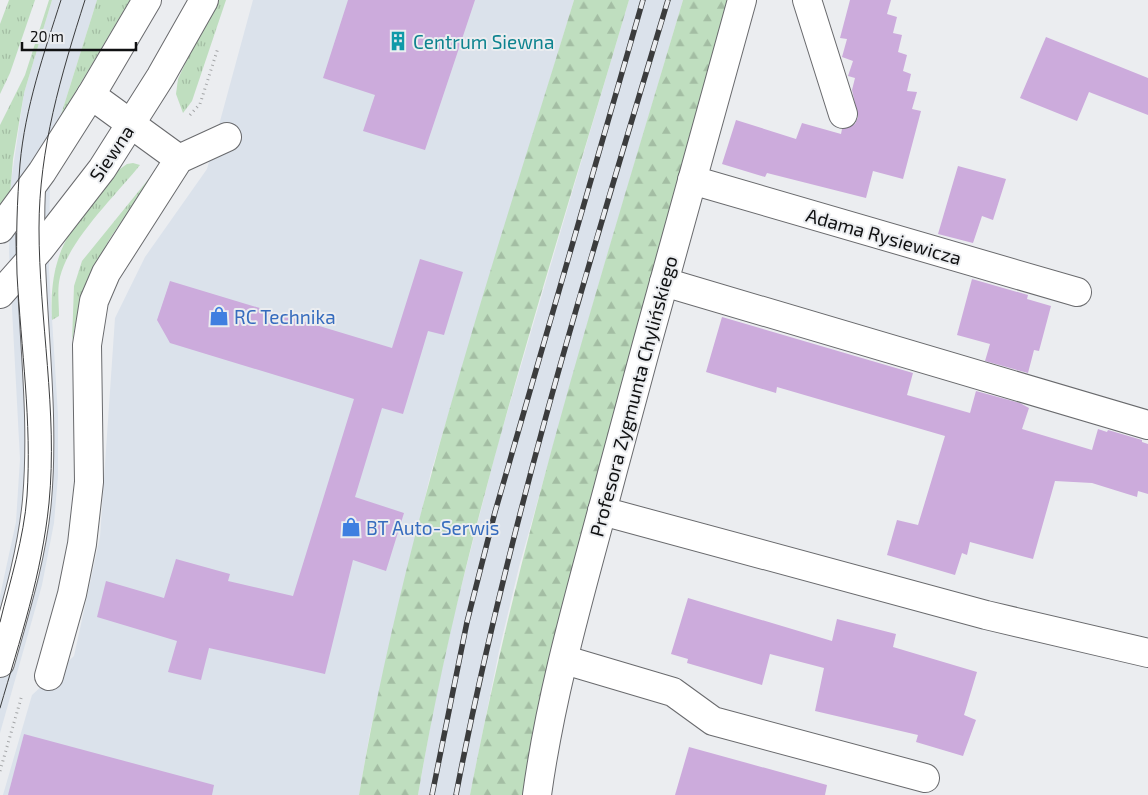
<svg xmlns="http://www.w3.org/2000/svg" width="1148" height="795" font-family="'Exo 2',sans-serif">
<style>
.built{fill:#dbe2eb}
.grass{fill:url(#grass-tufts)}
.forest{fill:url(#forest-firs)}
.building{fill:#ccabdc}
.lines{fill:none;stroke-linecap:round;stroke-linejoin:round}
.minor-casing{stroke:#696a6d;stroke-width:30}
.path{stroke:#a3a5a7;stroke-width:3;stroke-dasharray:1 4;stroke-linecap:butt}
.minor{stroke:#fff;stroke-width:28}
.tram{stroke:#3b3c3d;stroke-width:1}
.rail-casing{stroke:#3b3c3d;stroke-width:5.5}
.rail{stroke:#ebedf0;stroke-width:4;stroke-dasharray:11;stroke-linecap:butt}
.labels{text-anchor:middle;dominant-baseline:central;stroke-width:4;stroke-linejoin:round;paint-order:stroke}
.culture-label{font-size:19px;fill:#0d838f;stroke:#ebedf0;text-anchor:start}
.street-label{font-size:19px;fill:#101112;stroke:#ebedf0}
.shop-label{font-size:19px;fill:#366cbe;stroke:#ebedf0;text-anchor:start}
</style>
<defs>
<pattern id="grass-tufts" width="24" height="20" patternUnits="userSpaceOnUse" patternTransform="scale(1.25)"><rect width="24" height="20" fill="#bfdebf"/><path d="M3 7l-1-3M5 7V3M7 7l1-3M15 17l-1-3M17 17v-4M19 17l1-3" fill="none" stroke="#a3bda3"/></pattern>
<pattern id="forest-firs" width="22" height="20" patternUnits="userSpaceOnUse" patternTransform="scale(1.25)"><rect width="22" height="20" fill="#bfdebf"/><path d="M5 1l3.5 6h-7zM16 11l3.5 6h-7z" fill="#a3bda3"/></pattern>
</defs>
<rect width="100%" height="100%" fill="#ebedf0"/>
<g class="built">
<path d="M52 0H97L60 118 50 173 49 270 58 415V476L54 523 42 585 0 733V596L16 522 20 459 9 252 11 182 24 93Z"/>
<path d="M253 0H574L431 472 370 732 359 795H3L32 695 74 656 100 537 115 318 145 257 207 169Z"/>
<path d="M629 0H683L597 290 519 567 499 651 470 795H418L434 705 453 619 497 447Z"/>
</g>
<g class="grass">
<path d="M9 0H35L10 73 0 94V24Z"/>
<path d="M49 0H52L24 93 13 159 10 195 0 208V125L25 75Z"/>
<path d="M97 0H130L60 118Z"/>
<path d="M215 0H226L192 101 183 113 176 94 178 79Z"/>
<path d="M133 163 140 165C116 195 69 240 60 277 57 289 59 303 59 316L52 320C48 246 75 225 117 171L127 164Z"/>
<path d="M151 176 152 180C139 200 122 219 109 240 91 272 79 305 72 341L74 286 82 261Z"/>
</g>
<g class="forest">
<path d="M574 0H629C552 263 464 525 418 795H359C405 524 494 262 574 0Z"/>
<path d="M683 0H729L525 795H470C522 525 605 263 683 0Z"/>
</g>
<g class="building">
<path d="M348 0H475L425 150 363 131 375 95 323 78Z"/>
<path d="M850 0H891L887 14 897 17 893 33 902 35 898 52 907 55 903 71 911 74 907 91 917 92 912 109 921 111 903 179 873 171 866 198 767 173 765 177 722 164 736 120 796 139 802 123 841 134 842 129 855 124 858 117 852 90 855 78 848 76 853 61 842 57 847 39 840 38Z"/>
<path d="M1046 37 1148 78V115L1089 92 1077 121 1020 98Z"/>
<path d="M958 166 1006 179 993 220 982 216 973 243 938 234Z"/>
<path d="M420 259 463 272 444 335 428 331 403 414 382 408 355 497 404 513 386 571 353 560 325 674 209 648 201 680 168 672 177 641 97 617 106 581 164 598 176 559 230 574 228 581 293 596 354 399 170 343 157 320 170 281 392 348Z"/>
<path d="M972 279 1028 295 1027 299 1051 306 1039 351 1034 350 1028 373 985 361 990 344 957 335Z"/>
<path d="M722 317 913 373 907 395 970 413 976 391 1020 403 1029 408 1022 429 1092 450 1098 429 1107 432 1108 430 1142 440V442L1148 444V494L1138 491 1137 497 1092 483 1055 481 1033 559 970 542 967 555 962 553 955 575 887 555 897 520 918 525 945 436 777 387 776 393 706 372Z"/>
<path d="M688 598 832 641 837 619 896 634 893 647 977 672 964 715 976 720 963 756 916 742 918 735 815 711 824 668 770 654 762 685 687 663 688 659 671 654Z"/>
<path d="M24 734 214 785 212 795H8Z"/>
<path d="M689 747 827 785 825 795H675Z"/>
</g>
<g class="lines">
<defs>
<g id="minor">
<path d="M807 0 843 114"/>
<path d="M91 95 179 159"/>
<path d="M692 180 1077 292"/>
<path d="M0 229 42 172 91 95 147 0"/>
<path d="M664 282 1148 425"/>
<path d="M0 294 40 249 102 169 161 76 204 0"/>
<path d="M602 511 986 615 1148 653"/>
<path d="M565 660 673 692 713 721 925 778"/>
<path d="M0 663C15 610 32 556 37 500 46 396 26 292 31 188"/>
<path d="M49 676 72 594 82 544 89 482 87 345 94 301 106 273 179 159 227 137"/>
<path d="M537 795C552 685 585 577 613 470 655 313 698 156 742 0"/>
</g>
</defs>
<use href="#minor" class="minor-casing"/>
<g class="path">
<path d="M190 115 200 104 218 48"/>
<path d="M0 771 22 695"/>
</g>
<use href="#minor" class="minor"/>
<g class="tram">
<path d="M0 622C10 581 24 538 27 496 32 422 21 348 17 274 16 237 17 201 20 164 25 108 44 53 61 0"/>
<path d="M0 708C20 640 42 573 49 503 58 411 39 320 39 228 39 149 61 75 85 0"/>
</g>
<defs>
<g id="rail">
<path d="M432 795 467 622 495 512 643 0"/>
<path d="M456 795C508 525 589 263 668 0"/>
</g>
</defs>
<use href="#rail" class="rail-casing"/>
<use href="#rail" class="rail"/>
</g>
<defs>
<symbol id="building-bare" viewBox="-9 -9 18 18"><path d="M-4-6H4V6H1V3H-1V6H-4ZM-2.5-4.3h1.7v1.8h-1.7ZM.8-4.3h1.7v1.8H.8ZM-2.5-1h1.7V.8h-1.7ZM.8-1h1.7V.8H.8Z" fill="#0f9aa8" stroke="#ebedf0" stroke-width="2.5" paint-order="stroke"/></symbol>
<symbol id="shop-bare" viewBox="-9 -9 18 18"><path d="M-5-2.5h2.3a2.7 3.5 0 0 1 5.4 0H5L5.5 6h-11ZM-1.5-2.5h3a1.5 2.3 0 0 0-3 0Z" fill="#3f7fe0" stroke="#ebedf0" stroke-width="2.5" paint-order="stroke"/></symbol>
</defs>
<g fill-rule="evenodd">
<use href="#building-bare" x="384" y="27" width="28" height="28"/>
<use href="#shop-bare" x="205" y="302" width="28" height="28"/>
<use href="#shop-bare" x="337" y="513" width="28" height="28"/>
</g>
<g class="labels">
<g class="culture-label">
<text x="413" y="41">Centrum Siewna</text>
</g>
<g class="street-label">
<text transform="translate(111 153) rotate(-56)">Siewna</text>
<text transform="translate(884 236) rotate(16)">Adama Rysiewicza</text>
<text transform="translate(633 396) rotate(-75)">Profesora Zygmunta Chylińskiego</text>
</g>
<g class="shop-label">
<text x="234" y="316">RC Technika</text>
<text x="366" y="527">BT Auto-Serwis</text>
</g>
</g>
<path d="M22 42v8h114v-8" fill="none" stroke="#101112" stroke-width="2.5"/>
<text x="30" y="42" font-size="15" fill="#101112" stroke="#ebedf0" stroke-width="4" paint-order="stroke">20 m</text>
</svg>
